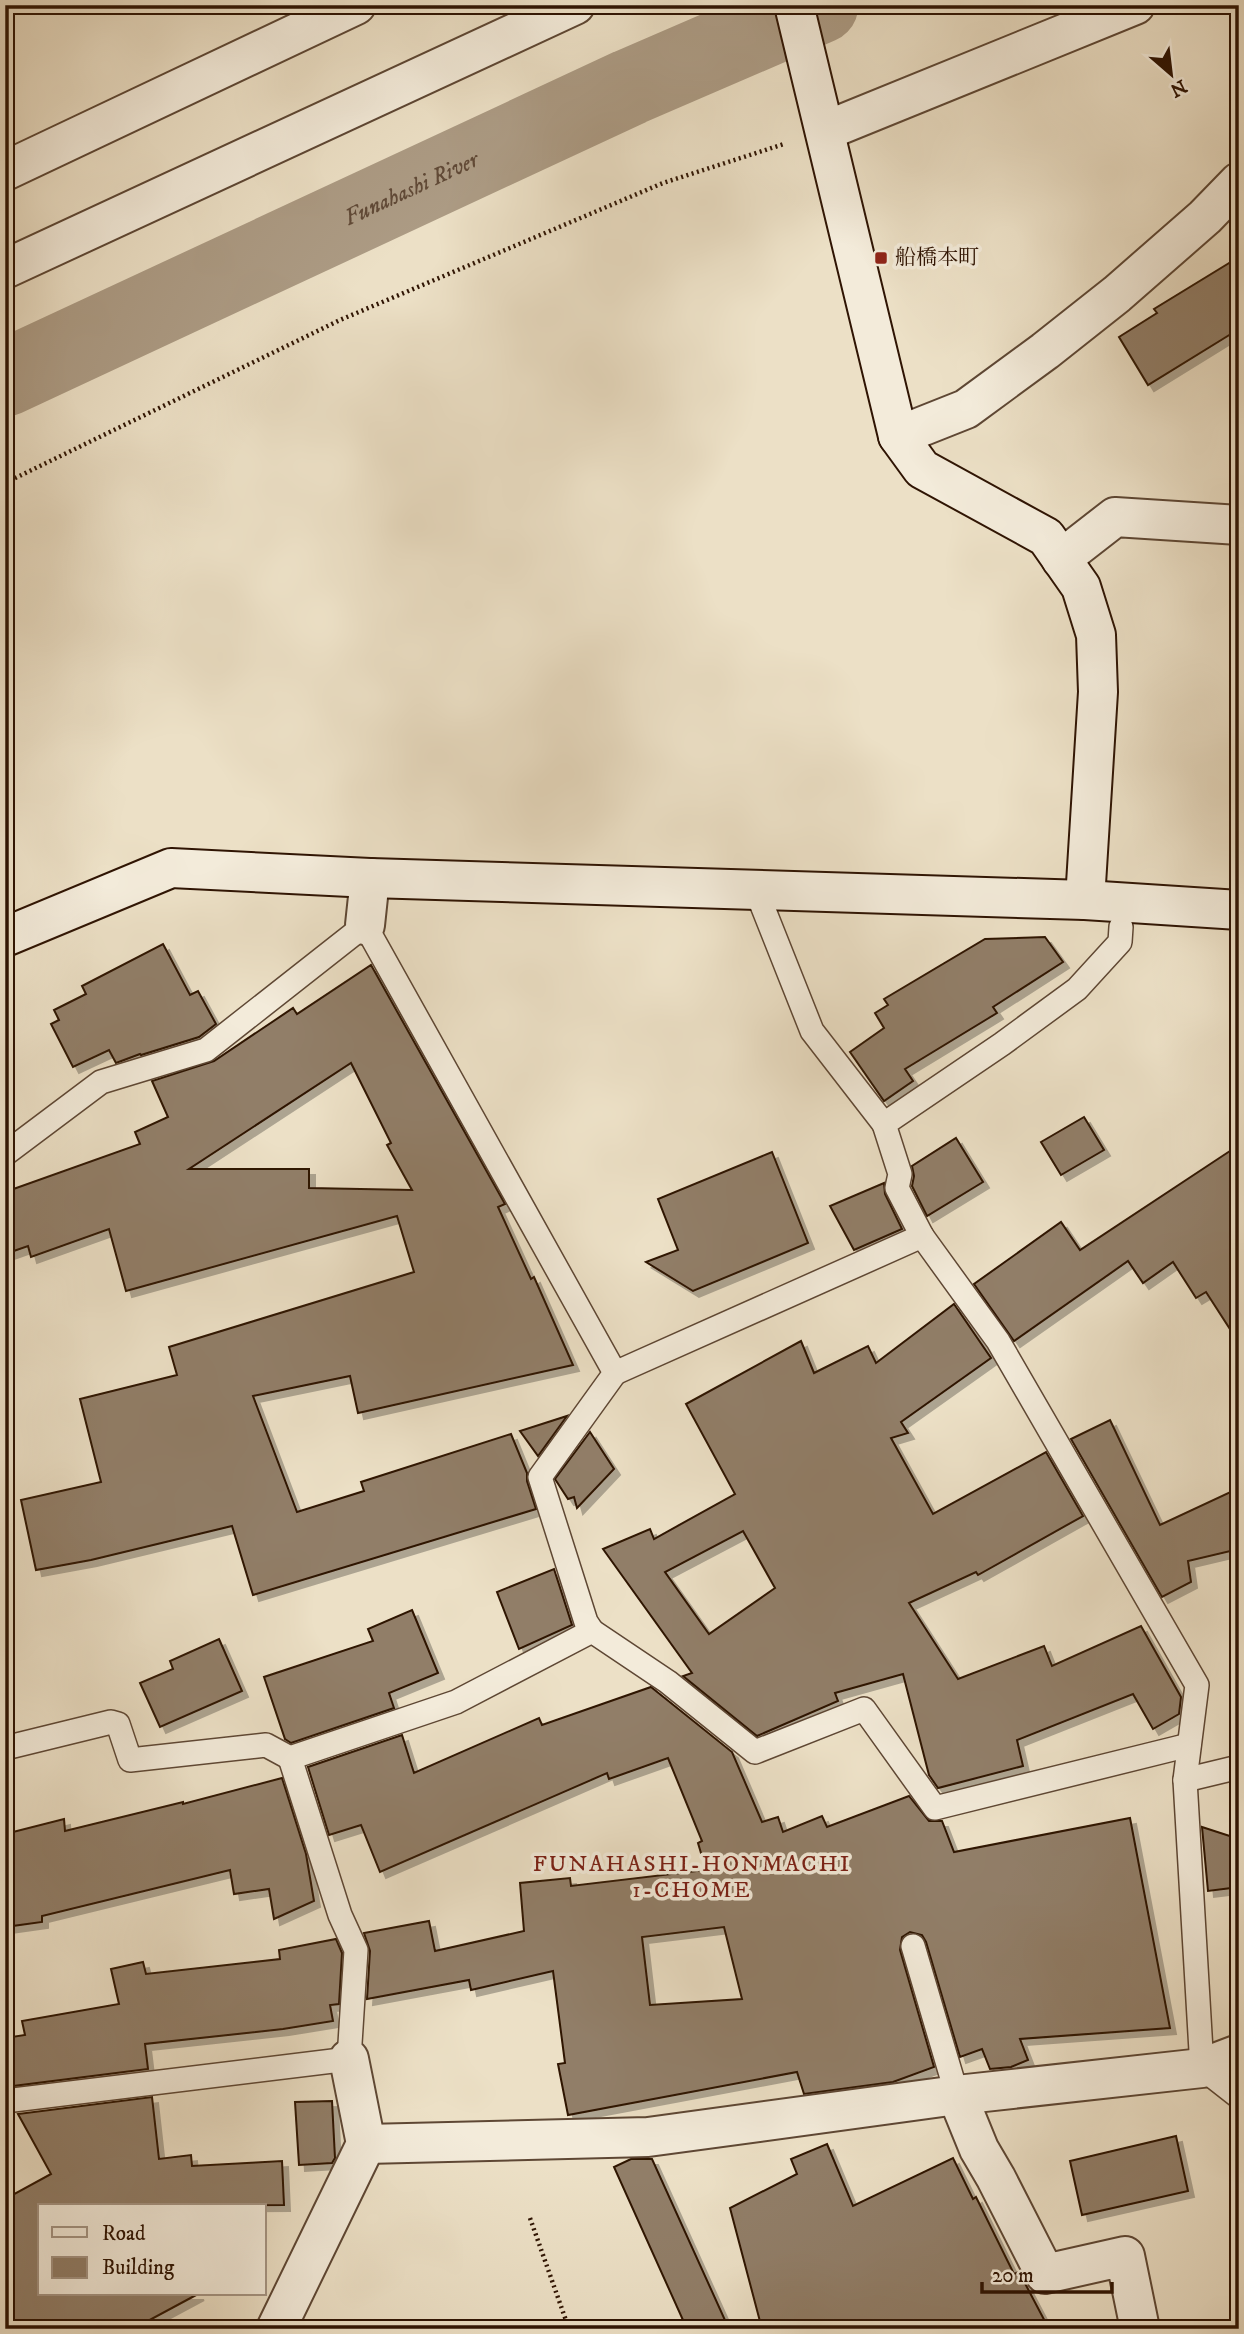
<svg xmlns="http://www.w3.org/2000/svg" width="1244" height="2334" font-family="'IM FELL DW Pica','Noto Serif JP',serif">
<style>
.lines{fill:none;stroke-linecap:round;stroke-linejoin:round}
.river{stroke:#ac9b84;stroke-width:77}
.building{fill:#917e68;stroke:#2f1403;stroke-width:2;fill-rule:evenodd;filter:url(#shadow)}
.lane-casing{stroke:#5e4734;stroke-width:26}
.street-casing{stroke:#5e4734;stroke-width:42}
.secondary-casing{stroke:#2f1403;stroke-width:42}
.path{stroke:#2f1403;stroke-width:4.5;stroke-dasharray:2 3.5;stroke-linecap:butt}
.lane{stroke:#f3ebda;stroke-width:23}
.street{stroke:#f3ebda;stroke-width:38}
.secondary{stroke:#f3ebda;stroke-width:38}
.poi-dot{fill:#8f2418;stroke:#f3ebda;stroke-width:2.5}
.labels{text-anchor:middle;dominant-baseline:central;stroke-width:7;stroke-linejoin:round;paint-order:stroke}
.poi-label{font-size:21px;fill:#2f1403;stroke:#f3ebda;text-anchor:start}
.water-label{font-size:23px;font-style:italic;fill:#614a37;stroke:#f3ebda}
.neighbourhood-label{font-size:23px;letter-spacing:2px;fill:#7a1f14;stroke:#f3ebda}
</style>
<defs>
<filter id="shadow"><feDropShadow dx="6" dy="6" stdDeviation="0" flood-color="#0004"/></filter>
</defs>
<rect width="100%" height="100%" fill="#ece0c6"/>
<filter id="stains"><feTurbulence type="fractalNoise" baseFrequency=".00286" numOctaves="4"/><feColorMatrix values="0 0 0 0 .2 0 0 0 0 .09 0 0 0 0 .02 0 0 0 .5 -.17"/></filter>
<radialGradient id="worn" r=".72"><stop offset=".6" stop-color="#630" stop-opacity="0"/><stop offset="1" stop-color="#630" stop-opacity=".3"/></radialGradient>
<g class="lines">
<path class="river" id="s1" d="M5 378 630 87 820 5"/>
</g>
<g class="building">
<path d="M1239 257V329L1148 385 1119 337 1157 313 1154 309Z"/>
<path d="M1045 937 1063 962 993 1007 997 1013 905 1069 913 1081 884 1101 850 1052 884 1028 875 1013 888 1005 884 999 985 939Z"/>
<path d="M163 944 190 995 198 991 216 1024 199 1037 141 1055 140 1054 116 1063 109 1050 73 1067 51 1024 59 1020 54 1010 86 994 82 986Z"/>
<path d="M371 965 505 1204 498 1207 531 1279 534 1277 573 1365 358 1413 350 1376 253 1396 297 1512 364 1491 361 1482 511 1434 527 1473V1481L536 1509 253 1595 232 1526 91 1560 36 1570 21 1500 101 1482 80 1399 177 1375 169 1347 414 1272 397 1216 126 1291 109 1229 31 1257 28 1246 5 1254V1192L140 1144 135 1132 168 1117 152 1081 214 1061 293 1008 297 1014ZM351 1063 391 1143 387 1145 412 1190 309 1188V1169H189Z"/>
<path d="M1084 1117 1104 1150 1061 1175 1041 1142Z"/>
<path d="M956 1138 983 1182 927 1216 912 1186 914 1176 912 1166Z"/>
<path d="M1239 1145V1343L1206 1292 1196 1298 1173 1262 1143 1283 1128 1261 1014 1341 974 1284 1061 1222 1080 1250Z"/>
<path d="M772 1152 808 1243 693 1291 646 1262 678 1250 658 1199Z"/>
<path d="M884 1183 885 1194 902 1229 854 1250 830 1206Z"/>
<path d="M954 1304 991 1358 901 1422 908 1433 891 1438 933 1514 1046 1452 1083 1516 978 1575 976 1572 909 1603 958 1679 1044 1646 1052 1666 1141 1626 1181 1697 1179 1714 1153 1729 1133 1694 1017 1740 1023 1766 938 1788 929 1775 903 1674 835 1693 838 1701 757 1736 683 1676 692 1673 603 1549 650 1529 654 1539 735 1494 686 1404 801 1341 814 1373 868 1346 876 1363ZM743 1531 775 1588 709 1634 665 1572Z"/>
<path d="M567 1416 538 1456 520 1431Z"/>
<path d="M1110 1420 1160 1525 1239 1488V1549L1188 1561 1191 1582 1162 1597 1071 1439Z"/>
<path d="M590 1432 614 1469 577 1508 574 1497 568 1499 555 1479Z"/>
<path d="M554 1569 572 1625 519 1649 497 1592Z"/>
<path d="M412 1610 438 1673 389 1693 394 1708 291 1743 285 1739 264 1677 373 1641 368 1629Z"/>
<path d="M219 1639 242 1691 160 1727 140 1683 173 1669 170 1661Z"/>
<path d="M651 1687 732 1752 762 1822 778 1817 783 1832 822 1816 827 1827 909 1796 929 1821H942L954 1852 1130 1818 1170 2028 1020 2039 1028 2060 1011 2067 990 2069 982 2049 960 2057 926 1942 922 1935 910 1932 902 1937 900 1950 934 2067 893 2082 804 2094 797 2072 568 2115 558 2064 565 2063 553 1971 471 1990 469 1980 367 1999 370 1951 364 1933 429 1921 435 1951 524 1931 520 1883 570 1878 571 1886 706 1870 698 1843 702 1841 668 1758 609 1779 607 1773 380 1872 361 1825 329 1835 308 1767 402 1735 414 1773 539 1718 542 1725ZM724 1927 742 1999 650 2005 642 1937Z"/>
<path d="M282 1778 306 1854 314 1901 274 1919 269 1889 234 1894 230 1870 42 1916V1922L5 1927V1834L64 1819 65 1831 183 1802V1804Z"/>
<path d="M1202 1827 1239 1839V1887L1208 1891Z"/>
<path d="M336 1939 342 1953 339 2004 330 2005 333 2021 283 2029 145 2044 148 2069 5 2087V2038L25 2035 22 2021 119 2004 111 1969 143 1962 146 1974 280 1959 279 1950Z"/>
<path d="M152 2097 159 2159 191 2155 192 2166 282 2161 284 2205 40 2206V2294H198L133 2329H5V2199L51 2174 18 2114Z"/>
<path d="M332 2101 335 2158 332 2163 299 2165 295 2102Z"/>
<path d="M1176 2136 1188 2191 1082 2215 1070 2161Z"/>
<path d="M827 2144 853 2206 953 2158 973 2199 976 2197 1014 2274 1019 2272 1049 2329H762L730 2208 797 2174 791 2159Z"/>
<path d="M631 2159H652L729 2329H687L614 2167Z"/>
</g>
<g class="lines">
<defs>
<g id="lane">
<path d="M756 890 812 1031 884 1124"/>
<path d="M1121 927 1120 942 1077 989 1002 1044 884 1124 900 1174 897 1188 922 1236 998 1341 1197 1685 1185 1780 1202 2068 1239 2097"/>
<path d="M5 1154 101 1082 206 1050 365 925 615 1373 540 1477 586 1622 592 1631"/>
<path d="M615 1373 922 1236"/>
<path d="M5 1748 111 1722 118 1724 130 1760 266 1745 290 1758"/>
<path d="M1185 1780 1239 1767"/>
<path d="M913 1946 957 2095"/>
<path d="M5 2101 349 2059 356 1950 340 1915 290 1758 456 1702 592 1631 668 1682 755 1752 864 1709 935 1808 1189 1745"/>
</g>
<g id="street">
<path d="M825 131 1135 5"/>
<path d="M5 171 356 5"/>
<path d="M5 269 575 5"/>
<path d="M898 436 966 409 1045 351 1117 294 1205 217 1239 182"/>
<path d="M1061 559 1115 517 1239 525"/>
<path d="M365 925 370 878"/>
<path d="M957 2095 979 2149 996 2178 1045 2274 1125 2256 1140 2329"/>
<path d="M366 2144 648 2137 957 2095 1202 2068 1239 2054"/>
<path d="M276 2329 366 2144 349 2059"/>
</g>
<g id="secondary">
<path d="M794 5 898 436 922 469 1046 537 1081 587 1096 635 1098 692 1085 900"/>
<path d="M5 937 171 868 370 878 1085 900 1239 910"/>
</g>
</defs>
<use href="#lane" class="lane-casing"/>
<use href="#street" class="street-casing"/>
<use href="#secondary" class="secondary-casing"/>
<g class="path">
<path d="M5 483 340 320 663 183 784 144"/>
<path d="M530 2218 569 2329"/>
</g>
<use href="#lane" class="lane"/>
<use href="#street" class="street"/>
<use href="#secondary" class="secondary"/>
</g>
<rect class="poi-dot" x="874" y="251" width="14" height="14" rx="3.5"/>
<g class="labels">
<g class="poi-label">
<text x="895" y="258">船橋本町</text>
</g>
<g class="water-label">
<text stroke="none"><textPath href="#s1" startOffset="448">Funahashi River</textPath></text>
</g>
<g class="neighbourhood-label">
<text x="692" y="1864">FUNAHASHI-HONMACHI<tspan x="692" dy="26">1-CHOME</tspan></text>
</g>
</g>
<rect width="1244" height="2334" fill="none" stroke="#ece0c6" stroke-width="28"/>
<rect x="7" y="7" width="1230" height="2320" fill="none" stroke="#2f1403" stroke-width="3.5"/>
<rect x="14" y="14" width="1216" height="2306" fill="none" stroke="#2f1403" stroke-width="2"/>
<rect x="38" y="2204" width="228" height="91" fill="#f3ebda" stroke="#a59584" stroke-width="2"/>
<rect x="52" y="2227" width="35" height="10" fill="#f3ebda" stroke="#a59584" stroke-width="2"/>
<text x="102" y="2240" font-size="21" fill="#2f1403">Road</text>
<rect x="52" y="2257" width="35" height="21" fill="#917e68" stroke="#a59584" stroke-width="2"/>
<text x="102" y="2274" font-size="21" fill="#2f1403">Building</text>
<g transform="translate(1171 74) rotate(152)" stroke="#f3ebda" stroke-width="5" paint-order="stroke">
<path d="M0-5L12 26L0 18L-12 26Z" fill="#2f1403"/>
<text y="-10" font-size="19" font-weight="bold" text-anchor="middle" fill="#2f1403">N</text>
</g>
<path d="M982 2282v10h130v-10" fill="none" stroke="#2f1403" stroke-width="3.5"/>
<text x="992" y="2282" font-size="21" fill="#2f1403" stroke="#f3ebda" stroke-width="5" paint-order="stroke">20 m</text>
<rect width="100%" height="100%" filter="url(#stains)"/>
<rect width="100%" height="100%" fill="url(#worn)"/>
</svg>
